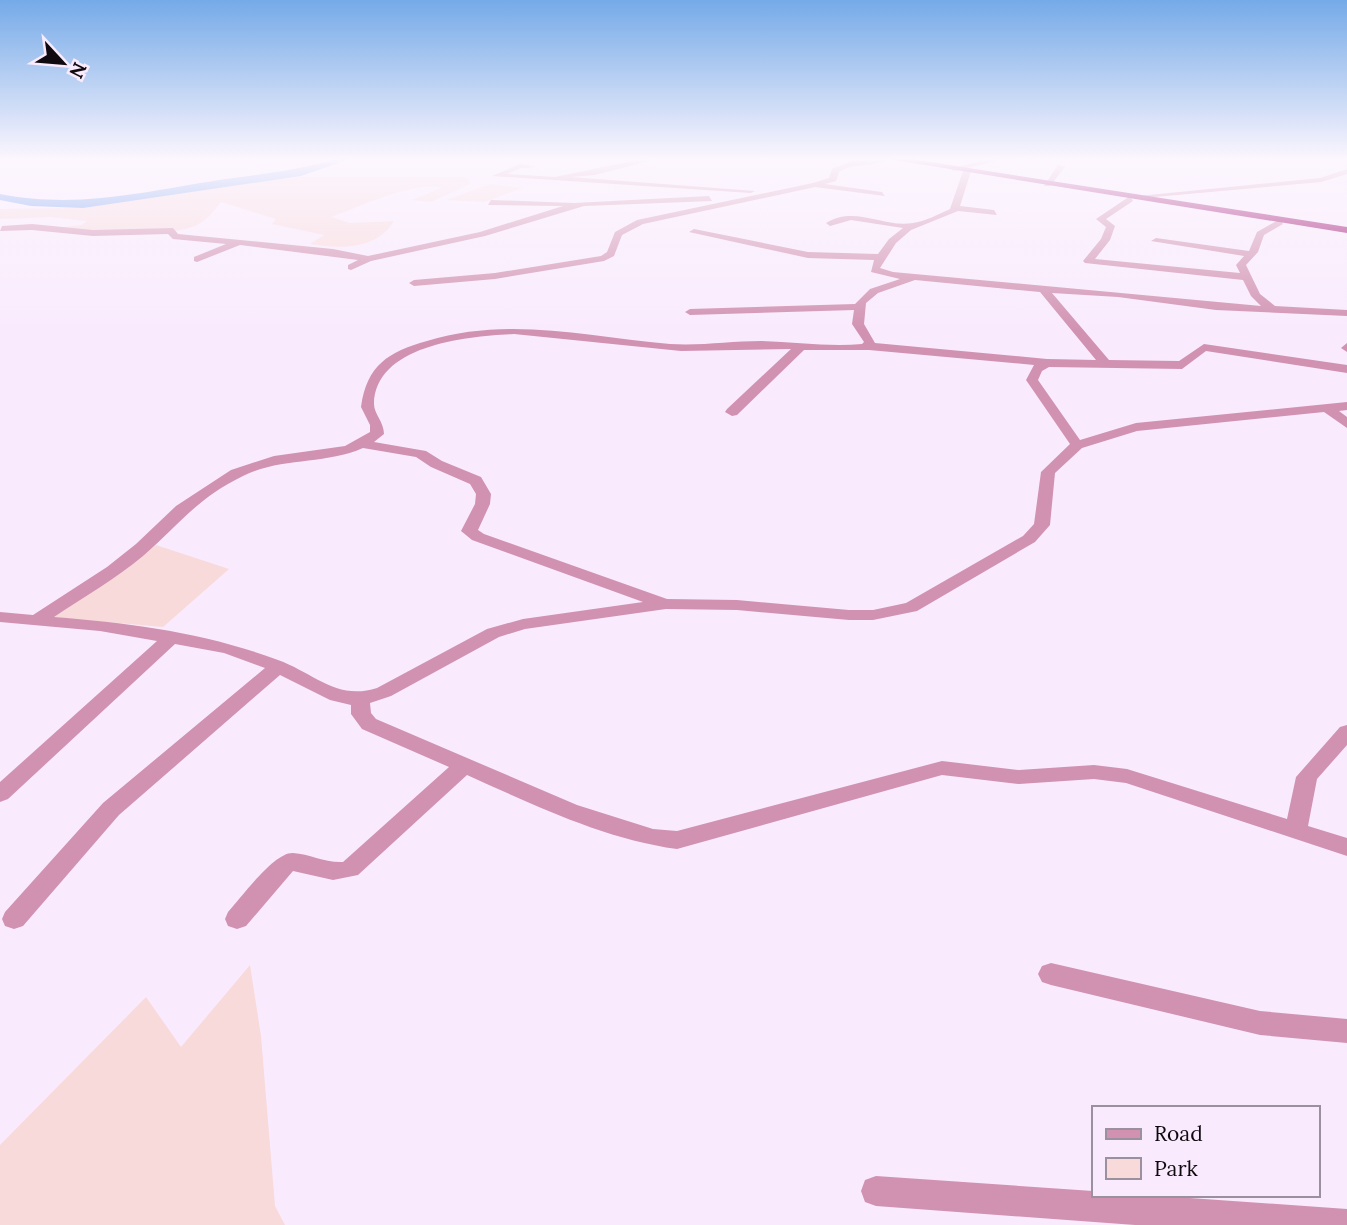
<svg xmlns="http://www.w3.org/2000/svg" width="1347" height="1225" font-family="Lora,serif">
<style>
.green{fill:#f8dadb}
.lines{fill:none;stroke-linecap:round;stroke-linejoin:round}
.river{fill:#6a9ae9;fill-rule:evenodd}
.minor{fill:#d192b1;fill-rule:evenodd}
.highway{fill:#9a0569;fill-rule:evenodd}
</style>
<rect width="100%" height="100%" fill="#f9ebfd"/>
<g class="green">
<path d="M299 177H461L468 179 470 184 431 202 412 200 441 188C416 180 357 208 331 217L350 223 394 221C377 250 340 249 310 244L324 235 272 224 276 219 221 202C212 213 206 222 192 227 161 238 90 230 55 228L82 225 87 221 51 217 0 219V209L85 208 174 192Z"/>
<path d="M491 184 522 188 485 202 446 200Z"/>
<path d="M156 545 229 569 163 627 50 617Z"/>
<path d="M250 965 261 1036 275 1206 285 1225H0V1145L146 997 181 1047Z"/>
</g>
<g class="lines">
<path class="river" d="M336 159H350L301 176 83 208 31 206 0 200V194C77 209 143 192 219 180 259 174 297 171 336 159Z"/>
<g class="minor">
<path d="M643 159H657L595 175 571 177 755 191 751 193 492 176 520 164 536 167 521 168 507 174 555 177Z"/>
<path d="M889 159C873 168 854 162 839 172L836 181 825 184 882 192 885 196 815 187 643 224 622 235 614 256 604 261 495 279 414 286 409 283 414 280 495 273 601 256 607 252 615 232 637 220 813 183 829 178 832 169 852 161Z"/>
<path d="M989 159H1005L954 171 950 169Z"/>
<path d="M1022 159H1034L1030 161Z"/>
<path d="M1058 165 1065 167 1050 186H1044Z"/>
<path d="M967 169 971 171 960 206 994 210 997 215 958 211 911 230 896 243 880 268 893 272 1261 306 1251 296 1243 280 1085 263 1083 261 1101 239 1106 227 1096 219 1130 196 1133 201 1106 219 1115 226 1110 240 1095 259 1240 273 1236 265 1244 256 1151 241 1156 238 1249 251 1257 232 1280 219 1283 224 1264 235 1258 252 1246 265 1260 294 1275 306 1347 310V316L1216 310 1118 297 1052 293 1109 360 1179 361 1204 344 1347 365V373L1206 351 1182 369 1049 367 1042 371 1038 380 1080 440 1136 423 1347 402V410L1339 411 1347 417V428L1324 412 1137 431 1082 448 1055 473 1050 525 1035 542 917 611 873 620H849L737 610 666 609 525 629 499 637 391 696 370 703 371 713 376 719 577 805 653 829 677 831 942 761 1019 770 1094 765 1127 769 1287 819 1296 777 1340 727 1347 725V745L1317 779 1308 826 1347 838V856L1126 783 1094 779 1019 784 942 775 677 849C604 839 534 805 467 775L358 875 333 880 293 871 246 926 237 929 228 926 225 919 228 912C242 897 274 852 293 853 310 854 325 863 343 862L449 767 362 729 351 714V705L330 700 280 675 119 815 23 926 14 929 5 926 2 919 5 912 103 803 265 668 224 653 175 644 8 799 0 802V782L157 641 100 631 0 622V612L33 615 107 567 136 544 176 506 231 470 274 456 345 446 370 432V425L361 407C367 365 388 352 427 341 510 316 587 337 670 344 701 346 731 341 761 341 795 342 829 347 862 344L864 342 852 324 854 310 690 315 685 312 690 309 855 304 870 289 900 279 871 272 874 260 808 258 689 232 694 229 808 252 878 254 889 239 903 228 851 220 830 226 826 223C855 205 883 228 913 223 926 221 939 214 950 209L963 171ZM915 280 1040 292 1096 360 1047 359 875 343 864 324 866 303 878 293ZM514 334 681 351 791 349 727 409 725 412 732 416 737 415 804 350H869L1034 365 1026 380 1070 444 1041 472 1034 524 1023 536 906 603 873 610H849L737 600 667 599 484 534 478 530 490 504 491 494 481 477 442 461 426 451 374 442 384 434C384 422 374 414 374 404 375 344 470 336 514 334ZM363 448 416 457 431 467 470 484 476 494 475 504 461 531 472 540 643 602 523 619 487 629 377 688C337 701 314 673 278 660 206 633 131 623 54 617 84 597 115 579 143 556 179 525 197 498 243 476 281 457 324 465 363 448Z"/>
<path d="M1347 169V174L1321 182 1143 198 1139 196 1320 178Z"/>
<path d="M709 196 712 201 584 206 485 236 371 261 351 270 348 269V265L358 260 240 245 197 262 194 261V257L226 244 173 239 168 234 93 236 32 230 0 231 2 226 32 224 93 230 173 228 178 234 333 249 368 256 480 232 563 206 488 205 491 200 574 203Z"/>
<path d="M1347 343V352L1341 348Z"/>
<path d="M1051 963 1260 1011 1347 1019V1043L1260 1035 1051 985 1042 982 1038 974 1042 966Z"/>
<path d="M876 1176 1093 1191V1195H1147L1347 1209V1225H1135L876 1206 865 1202 861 1191 865 1180Z"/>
</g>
<path class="highway" d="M888 159H911L1347 227V233Z"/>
</g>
<linearGradient id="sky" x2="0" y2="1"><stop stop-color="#75aae8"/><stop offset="0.48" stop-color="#fcf6fe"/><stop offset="1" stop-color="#fcf6fe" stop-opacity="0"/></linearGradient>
<rect width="1347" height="331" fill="url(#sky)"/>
<rect x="1092" y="1106" width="228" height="91" fill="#f9ebfd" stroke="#9b919e" stroke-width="2"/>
<rect x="1106" y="1129" width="35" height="10" fill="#d192b1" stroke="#9b919e" stroke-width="2"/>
<text x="1154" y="1141" font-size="21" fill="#0e0a0f">Road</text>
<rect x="1106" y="1158" width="35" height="21" fill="#f8dadb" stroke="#9b919e" stroke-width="2"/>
<text x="1154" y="1176" font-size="21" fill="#0e0a0f">Park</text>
<g transform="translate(63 63) rotate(116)" stroke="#f9ebfd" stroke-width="5" paint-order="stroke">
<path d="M0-5L12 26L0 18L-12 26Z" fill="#0e0a0f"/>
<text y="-10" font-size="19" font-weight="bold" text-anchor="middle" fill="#0e0a0f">N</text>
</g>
</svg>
